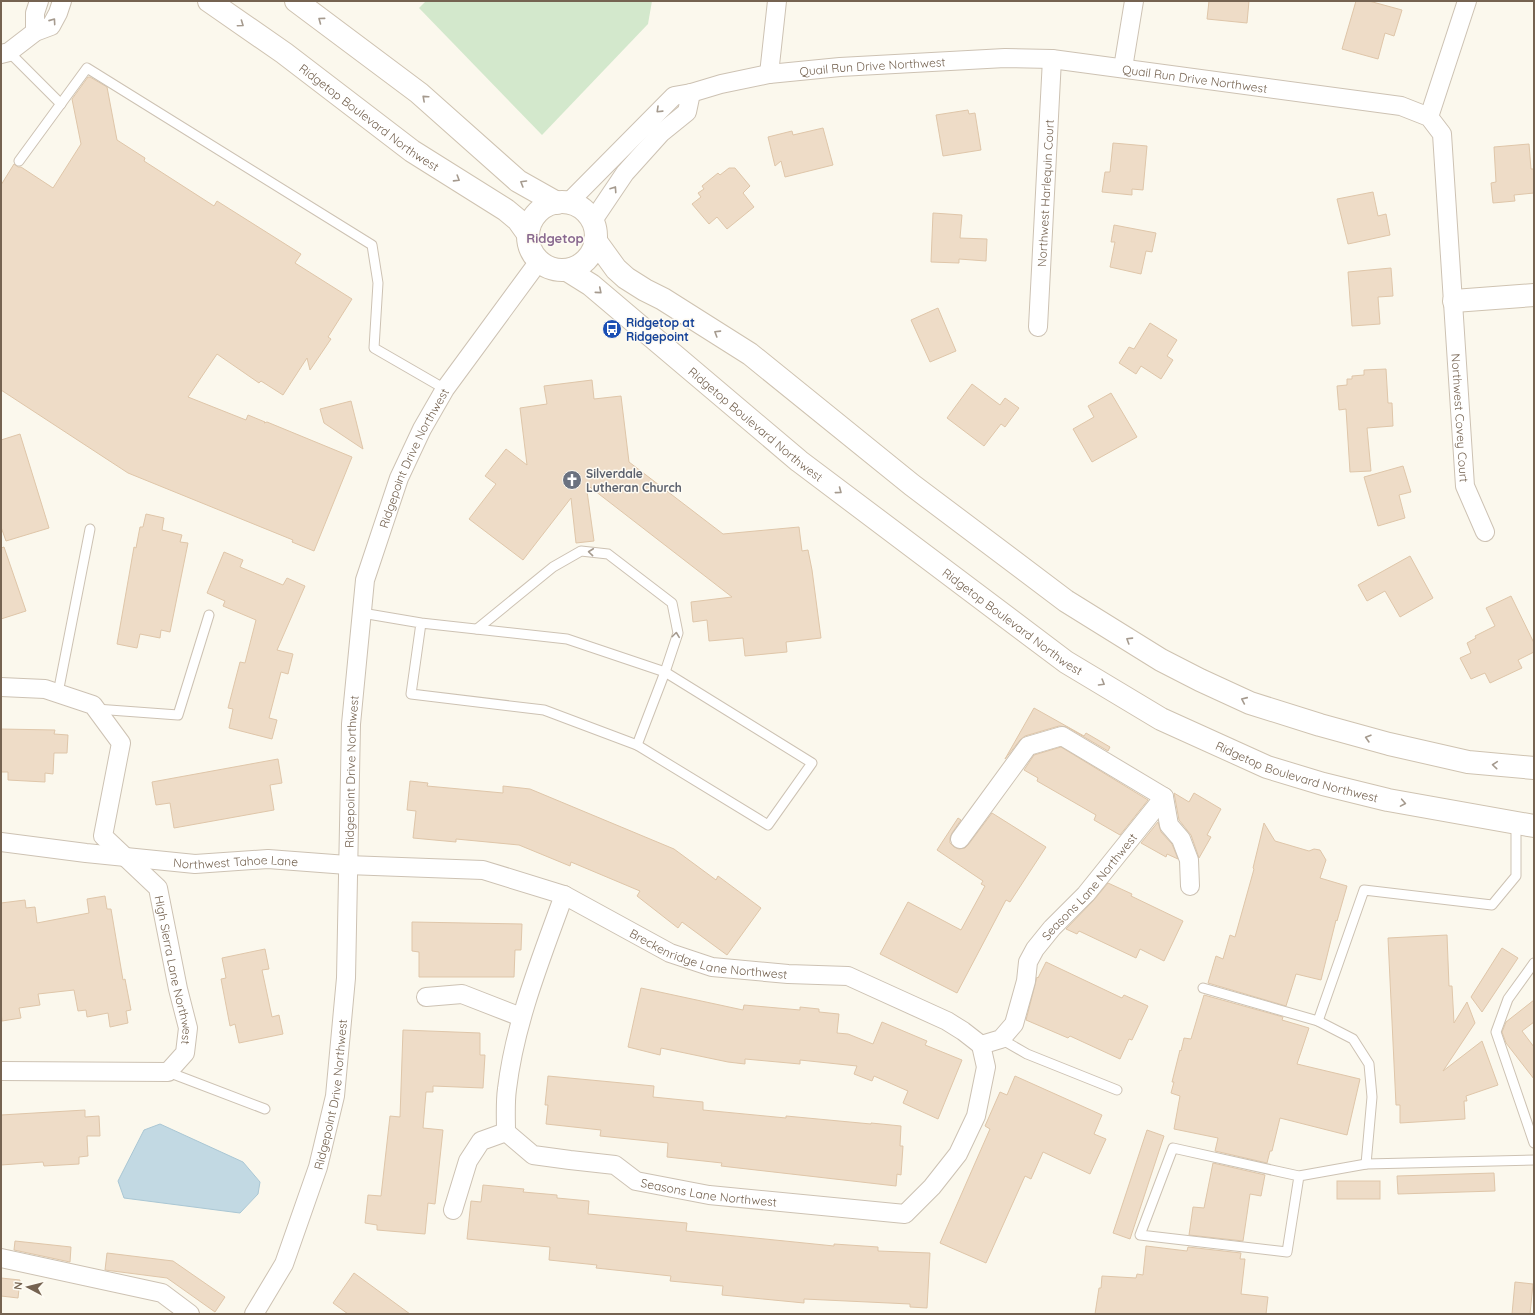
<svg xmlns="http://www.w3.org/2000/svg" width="1535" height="1315" font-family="Quicksand,sans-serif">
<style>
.green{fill:#d3e8cc}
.water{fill:#c2d9e3;stroke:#aac7d4}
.building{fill:#eedcc7;stroke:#dfc6a9}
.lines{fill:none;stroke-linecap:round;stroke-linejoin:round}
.lane-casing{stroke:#cdc2b3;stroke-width:11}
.street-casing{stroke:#cdc2b3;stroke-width:20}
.secondary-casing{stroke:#cfc3b1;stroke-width:24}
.lane{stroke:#fff;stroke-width:9}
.street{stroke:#fff;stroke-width:18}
.secondary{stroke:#fff;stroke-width:22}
.oneway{stroke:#a59a8e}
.labels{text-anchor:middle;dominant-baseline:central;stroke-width:3;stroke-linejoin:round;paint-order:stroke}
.street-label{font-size:12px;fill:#756351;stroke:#fefbf3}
.transit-label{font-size:12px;font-weight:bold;fill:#164399;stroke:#fefbf3;text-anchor:start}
.worship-label{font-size:12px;font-weight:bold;fill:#5b616d;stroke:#fefbf3;text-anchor:start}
.neighbourhood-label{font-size:13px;font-weight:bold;fill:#89698f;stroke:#fefbf3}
</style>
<rect width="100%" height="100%" fill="#fbf8ed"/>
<path class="green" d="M426 1H652L648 24 542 135 419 8Z"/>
<path class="water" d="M160 1124 243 1162 260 1182 258 1194 240 1213 124 1198 118 1181 144 1130Z"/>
<g class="building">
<path d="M1209 1H1249L1247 23 1207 19Z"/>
<path d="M1356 1H1369L1402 10 1394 36 1385 33 1378 59 1342 49Z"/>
<path d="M88 77H90L107 87 117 140 145 158 144 161 214 206 217 201 301 254 295 263 352 299 328 337 331 339 310 370 307 358 283 395 261 381 259 383 217 354 188 397 246 420 248 415 265 422 264 423 267 422 352 457 314 551 292 542 293 540 128 473 1 390V185L14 164 18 167H21L53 188 81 144 72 99Z"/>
<path d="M968 110 969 114 975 113 981 150 943 156 936 115Z"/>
<path d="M823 128 833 165 785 177 781 161 775 166 768 137 792 131 793 135Z"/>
<path d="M1113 143 1147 146 1143 190 1132 189V195L1102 192 1105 172H1110Z"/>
<path d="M1529 144 1531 169H1534V193L1514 195 1515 201 1493 203 1491 183 1496 182 1494 147Z"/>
<path d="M729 168H735L750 186 743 193 754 207 727 229 717 217 709 224 692 204 701 197 698 193 704 189 702 186 718 173 720 175Z"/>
<path d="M1373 192 1378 216 1386 214 1390 235 1348 244 1337 199Z"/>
<path d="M933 213 962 215 960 238 987 239 986 261 959 259V263L931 262Z"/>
<path d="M1114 225 1156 233 1152 252 1146 251 1141 274 1110 267 1115 242H1111Z"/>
<path d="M1391 268 1393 296 1378 297 1380 324 1352 326 1348 272Z"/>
<path d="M938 308 956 351 930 362 911 320Z"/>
<path d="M1150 323 1177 340 1167 356 1173 360 1161 379 1141 366 1136 374 1119 363 1129 347 1134 349Z"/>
<path d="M1386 369 1388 403H1392L1393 426 1367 428 1371 471 1350 472 1346 409 1339 410 1337 386 1347 385V379H1352V376L1364 375V370Z"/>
<path d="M592 380 594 399 621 396 629 462 723 534 799 527 802 551 808 550 812 570 821 638 786 642 787 652 745 656 743 638 709 641 707 620 693 622 691 602 732 597 586 484 594 541 576 543 571 498 523 560 469 519 496 484 485 476 506 449 527 465 520 408 547 404 544 386Z"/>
<path d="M972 384 1000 405 1005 398 1019 408 1005 427 1001 424 984 446 947 418Z"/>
<path d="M1111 393 1137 437 1092 462 1073 429 1094 417 1088 406Z"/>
<path d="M351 401 363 449 324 423 320 409Z"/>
<path d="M20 434 49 528 6 541 1 527V440Z"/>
<path d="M1403 466 1411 492 1399 495 1405 518 1378 526 1364 477Z"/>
<path d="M146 514 164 518 162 530 182 535 180 542 188 543 170 632 161 630 160 638 140 634 137 648 117 644 134 547 136 548 140 527H143Z"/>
<path d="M4 547 26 611 1 619V548Z"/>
<path d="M224 552 243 560 240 567 283 585 287 578 305 586 277 650 293 654 288 674 281 672 269 718 277 720 272 739 229 728 233 709 228 708 240 662 245 663 256 620 223 606 225 601 207 593Z"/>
<path d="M1410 556 1433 598 1400 617 1385 591 1367 601 1358 585Z"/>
<path d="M1511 596 1534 643V652L1518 660 1522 668 1490 683 1485 673 1471 679 1460 658 1471 653 1467 643 1476 638 1475 636 1495 626 1486 608Z"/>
<path d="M1034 708 1084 736 1086 733 1110 747 1108 751 1067 727 1059 726 1025 736 1020 740 1005 759Z"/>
<path d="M1 729 55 730 54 734 68 735 67 753H54L53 774 45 773V782L8 780V772H1Z"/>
<path d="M1061 747 1148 800 1120 835 1094 820 1096 815 1037 781 1038 778 1024 770 1034 755Z"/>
<path d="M278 759 282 783 270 785 274 810 174 828 170 803 156 805 152 782Z"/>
<path d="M410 781 428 783 427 786 503 793V786L530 789 674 849 716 880 718 876 761 908 727 955 682 922 678 928 637 896 640 891 571 862 570 866 519 845 456 839V842L413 838 416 811 407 810Z"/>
<path d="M1174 793 1189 802 1194 793 1221 809 1207 835 1211 837 1199 858 1191 835 1179 820Z"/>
<path d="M992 813 1046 847 1010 902 1006 900 957 993 880 954 908 902 961 930 985 886 981 884 983 881 937 850 958 818 961 820 952 833 950 838V843L954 847 959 849 965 848 968 845Z"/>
<path d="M1158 822 1161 832 1172 844 1178 859 1167 854 1166 857 1141 843Z"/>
<path d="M1264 823 1275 841 1309 851 1314 849 1320 850 1326 860 1320 878 1347 886 1337 921 1336 920 1321 980 1296 974 1286 1006 1208 983 1216 956 1223 959 1230 935 1235 937 1254 869 1253 868Z"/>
<path d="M1108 883 1132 894 1131 896 1183 921 1164 961 1140 949 1136 958 1079 931 1077 934 1066 929 1093 901Z"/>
<path d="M105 896 107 909H111L123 980 125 979 131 1010 126 1011 128 1023 110 1027 108 1013 87 1017 86 1010 78 1011 74 990 38 994 40 1005 19 1008 21 1018 2 1021 1 1011V903L25 900 26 908 35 907 37 923 89 913 87 899Z"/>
<path d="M412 922 522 924 521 950H515L514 977H419V952L412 951Z"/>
<path d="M1447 935 1449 986H1452L1454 1023 1467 1002 1475 1023 1443 1071 1482 1041 1498 1085 1466 1096 1467 1101H1464L1465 1119 1400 1123V1105H1396L1388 938Z"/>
<path d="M1502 948 1518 958 1482 1012 1471 997Z"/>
<path d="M265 949 269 969 262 970 272 1017 279 1015 283 1034 239 1043 235 1024 230 1026 221 979 226 978 222 958Z"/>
<path d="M1046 962 1122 998 1124 995 1148 1006 1132 1040 1129 1039 1120 1059 1070 1036 1068 1038 1026 1020 1037 977 1038 978Z"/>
<path d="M641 988 743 1010 744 1005 800 1010V1007L819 1009V1012L839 1014 837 1033 848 1034 873 1044 882 1022 927 1041 925 1045 962 1060 938 1119 903 1103 908 1091 874 1076 872 1081 854 1074 857 1066 800 1060V1064L745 1059V1064L728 1062 661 1048 660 1055 628 1047Z"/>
<path d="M1204 995 1283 1017 1282 1020 1309 1028 1297 1064 1360 1079 1347 1135 1280 1118 1272 1151H1270L1267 1163 1215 1151 1218 1138 1174 1129 1180 1096 1171 1093 1174 1082H1172L1180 1050 1181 1051 1184 1038 1191 1039Z"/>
<path d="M1534 1000V1022L1522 1031 1534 1047V1079L1506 1043 1502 1032 1506 1022Z"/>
<path d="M403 1030 480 1033V1055H485L483 1088 433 1086V1092H426L423 1128 443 1130 435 1204 428 1203 425 1234 377 1230V1225L365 1223 368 1195 381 1196 390 1116 400 1117Z"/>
<path d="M548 1076 654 1086 653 1097 703 1102V1110L786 1118V1116L871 1124V1123L901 1126 900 1146H903L901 1175 897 1174 896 1186 721 1166 722 1163 667 1157 668 1143 600 1136 601 1130 546 1124 548 1105H545Z"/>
<path d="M1015 1076 1102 1115 1094 1134 1106 1139 1090 1174 1043 1152 1031 1179 1025 1176 986 1263 940 1243 990 1129 985 1126 1000 1092 1007 1095Z"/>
<path d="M85 1110V1117L99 1116 100 1136H87L88 1156 79 1157V1164L44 1166 43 1162 1 1165V1115Z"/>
<path d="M1147 1130 1164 1136 1130 1239 1113 1233Z"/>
<path d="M1213 1163 1265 1175 1261 1196 1250 1194 1243 1241 1189 1235 1193 1207 1204 1208Z"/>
<path d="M1494 1173 1495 1191 1398 1194 1397 1176Z"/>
<rect x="1337" y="1181" width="43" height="18"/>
<path d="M483 1185 524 1189 523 1192 557 1195V1198L589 1201 588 1214 687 1223 686 1231 834 1246V1244L878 1247V1251L930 1253 927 1308 910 1307V1304L804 1299V1303L722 1295 723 1286 670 1281 671 1276 596 1268 597 1265 549 1260 550 1247 467 1239 471 1201 481 1202Z"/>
<path d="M15 1241 71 1247 70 1262 14 1250Z"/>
<path d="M1146 1246 1187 1251 1188 1247 1241 1253 1240 1259H1245L1241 1294 1268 1297 1266 1314H1095L1099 1288H1101L1102 1276 1136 1278 1137 1274 1143 1275Z"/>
<path d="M107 1253 173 1261 225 1297 215 1312 167 1278 105 1270Z"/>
<path d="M354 1273 410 1314H348L333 1303Z"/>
<path d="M1 1278 20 1280 18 1298 1 1296Z"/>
<path d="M1515 1282 1533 1284 1530 1314H1512Z"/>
</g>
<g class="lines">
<defs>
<g id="lane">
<path d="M9 52 61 104"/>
<path d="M19 161 87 68 372 245 378 283 374 348 445 389"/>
<path d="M362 613 421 623 411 694 544 710 637 745 768 825 812 763 665 672 567 639 421 623"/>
<path d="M477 629 553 567 581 551 608 554 672 603 678 633 665 672 637 745"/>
<path d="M58 693 90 529"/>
<path d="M96 709 178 715 209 615"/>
<path d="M1534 963 1508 999 1496 1032 1534 1143"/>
<path d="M1203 988 1318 1021 1364 890 1492 905 1516 876V823"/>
<path d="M1318 1021 1353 1039 1369 1064 1372 1097 1366 1164 1534 1160"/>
<path d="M1001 1039 1027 1054 1117 1090"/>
<path d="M168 1072 265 1109"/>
<path d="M1299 1176 1287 1252 1140 1235 1173 1148 1299 1176 1366 1164"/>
</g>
<g id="street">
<path d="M35 32V13L39 1"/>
<path d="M1 54 9 52 35 32 51 26 58 13 62 1"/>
<path d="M1123 68 1134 1"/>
<path d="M769 74 777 1"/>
<path d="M1429 117 1467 1"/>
<path id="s1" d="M568 203 674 96 691 93 721 84 769 74 840 67 1005 58 1052 59 1401 106 1429 117 1442 134 1465 486 1485 532"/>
<path d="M592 222 625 173 661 133 687 112 691 93"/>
<path id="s2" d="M1038 327 1052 59"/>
<path id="s3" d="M1 687 45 689 93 705 121 743 103 836 158 888 178 989 188 1028 185 1053 168 1072 1 1071"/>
<path d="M960 839 1028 746 1062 736 1164 797 1169 825 1181 839 1189 860 1190 886"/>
<path id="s4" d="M1 842 86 853 195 864 268 859 347 865 483 870 564 895 670 953 712 967 788 974 848 976 947 1021 963 1031 981 1045"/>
<path id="s5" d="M564 895C541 959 515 1022 507 1089 505 1103 506 1118 506 1132L533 1155 570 1160 615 1165 636 1181 709 1195 905 1214 932 1187 958 1154 976 1116 986 1067 981 1045"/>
<path d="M426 997 462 994 521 1017"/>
<path id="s6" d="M981 1045 1001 1039 1014 1024 1026 981 1028 962 1035 949 1052 928 1086 894 1164 797"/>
<path d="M453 1210 468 1161 481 1141 506 1132"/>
<path d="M1 1258 162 1293 190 1314"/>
<path id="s7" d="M254 1314 284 1264 318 1167 335 1096 346 978 351 724 365 580 399 478 422 429 445 389 539 261"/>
</g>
<g id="secondary">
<path id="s8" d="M209 1 284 53 412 151 506 210 518 220 528 234"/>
<path d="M296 1 419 93 518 181 557 203"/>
<circle cx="562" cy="236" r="34"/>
<path d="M595 240 616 269 626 278 645 290 663 299 750 354 912 485 1066 601 1161 660 1200 680 1250 703 1320 725 1389 744 1468 762 1534 768"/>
<path id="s9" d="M567 270 591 285 799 461 1066 662 1161 719 1267 767 1323 784 1388 800 1534 826"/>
<path d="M1454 301 1534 295"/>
</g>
</defs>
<use href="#lane" class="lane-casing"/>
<use href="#street" class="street-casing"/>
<use href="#secondary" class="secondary-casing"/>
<use href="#lane" class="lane"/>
<use href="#street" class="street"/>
<use href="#secondary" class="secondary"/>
</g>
<defs><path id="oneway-chevron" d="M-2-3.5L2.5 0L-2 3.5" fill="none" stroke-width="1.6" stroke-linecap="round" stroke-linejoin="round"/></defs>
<g class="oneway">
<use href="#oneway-chevron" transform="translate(321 20) rotate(-143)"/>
<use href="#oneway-chevron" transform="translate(53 21) rotate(-55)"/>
<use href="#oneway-chevron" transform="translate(241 24) rotate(35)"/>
<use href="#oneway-chevron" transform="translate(425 98) rotate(-138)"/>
<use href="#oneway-chevron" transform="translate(659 110) rotate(136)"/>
<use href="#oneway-chevron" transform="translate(457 179) rotate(32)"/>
<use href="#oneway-chevron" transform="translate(523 183) rotate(-149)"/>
<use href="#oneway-chevron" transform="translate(614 189) rotate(-56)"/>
<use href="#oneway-chevron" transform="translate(599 291) rotate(40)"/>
<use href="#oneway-chevron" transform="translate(717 333) rotate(-148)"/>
<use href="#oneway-chevron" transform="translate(839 491) rotate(37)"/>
<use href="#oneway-chevron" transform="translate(591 552) rotate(-174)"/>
<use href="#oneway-chevron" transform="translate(676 635) rotate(-83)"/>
<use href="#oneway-chevron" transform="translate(1129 640) rotate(-148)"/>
<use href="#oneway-chevron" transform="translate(1102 683) rotate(31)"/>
<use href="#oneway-chevron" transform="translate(1244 700) rotate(-156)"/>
<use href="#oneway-chevron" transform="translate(1368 738) rotate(-164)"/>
<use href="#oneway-chevron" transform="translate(1495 765) rotate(-175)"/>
<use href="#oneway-chevron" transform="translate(1403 803) rotate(10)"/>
</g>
<defs>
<symbol id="bus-disc" viewBox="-11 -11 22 22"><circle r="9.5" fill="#1a4fb4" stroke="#fefbf3"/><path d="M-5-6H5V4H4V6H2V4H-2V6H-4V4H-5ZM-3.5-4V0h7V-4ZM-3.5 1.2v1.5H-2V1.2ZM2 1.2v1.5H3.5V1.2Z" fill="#fff"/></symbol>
<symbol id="church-disc" viewBox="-11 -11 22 22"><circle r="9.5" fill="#6b7280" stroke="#fefbf3"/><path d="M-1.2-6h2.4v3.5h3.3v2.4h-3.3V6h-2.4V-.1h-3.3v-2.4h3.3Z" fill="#fff"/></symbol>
</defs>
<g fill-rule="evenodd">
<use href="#bus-disc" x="601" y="318" width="22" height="22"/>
<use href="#church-disc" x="561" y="469" width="22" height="22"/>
</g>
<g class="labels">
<g class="street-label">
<text stroke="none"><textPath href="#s1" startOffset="352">Quail Run Drive Northwest</textPath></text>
<text stroke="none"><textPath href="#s1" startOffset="676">Quail Run Drive Northwest</textPath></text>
<text stroke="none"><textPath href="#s8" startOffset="198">Ridgetop Boulevard Northwest</textPath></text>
<text stroke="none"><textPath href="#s2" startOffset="134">Northwest Harlequin Court</textPath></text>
<text stroke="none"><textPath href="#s1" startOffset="1220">Northwest Covey Court</textPath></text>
<text stroke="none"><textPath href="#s9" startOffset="244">Ridgetop Boulevard Northwest</textPath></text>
<text stroke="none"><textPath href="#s7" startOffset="883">Ridgepoint Drive Northwest</textPath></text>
<text stroke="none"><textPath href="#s9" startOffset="568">Ridgetop Boulevard Northwest</textPath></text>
<text stroke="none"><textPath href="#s9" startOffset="892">Ridgetop Boulevard Northwest</textPath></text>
<text stroke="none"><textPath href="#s7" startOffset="559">Ridgepoint Drive Northwest</textPath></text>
<text stroke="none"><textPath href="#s4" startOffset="236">Northwest Tahoe Lane</textPath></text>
<text stroke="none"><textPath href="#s6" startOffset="202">Seasons Lane Northwest</textPath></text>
<text stroke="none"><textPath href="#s4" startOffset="727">Breckenridge Lane Northwest</textPath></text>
<text stroke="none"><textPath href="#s3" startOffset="396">High Sierra Lane Northwest</textPath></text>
<text stroke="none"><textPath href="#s7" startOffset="235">Ridgepoint Drive Northwest</textPath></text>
<text stroke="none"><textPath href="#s5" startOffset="464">Seasons Lane Northwest</textPath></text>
</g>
<g class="transit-label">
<text x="626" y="322">Ridgetop at<tspan x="626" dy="14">Ridgepoint</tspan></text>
</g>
<g class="worship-label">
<text x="586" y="473">Silverdale<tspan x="586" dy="14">Lutheran Church</tspan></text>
</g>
<g class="neighbourhood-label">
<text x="555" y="238">Ridgetop</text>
</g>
</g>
<rect width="1535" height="1315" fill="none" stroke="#756351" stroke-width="4"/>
<g transform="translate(28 1287) rotate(277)" stroke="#fefbf3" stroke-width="3" paint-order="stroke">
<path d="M0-3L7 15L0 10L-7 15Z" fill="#756351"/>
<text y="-6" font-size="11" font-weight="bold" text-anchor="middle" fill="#756351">N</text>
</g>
</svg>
